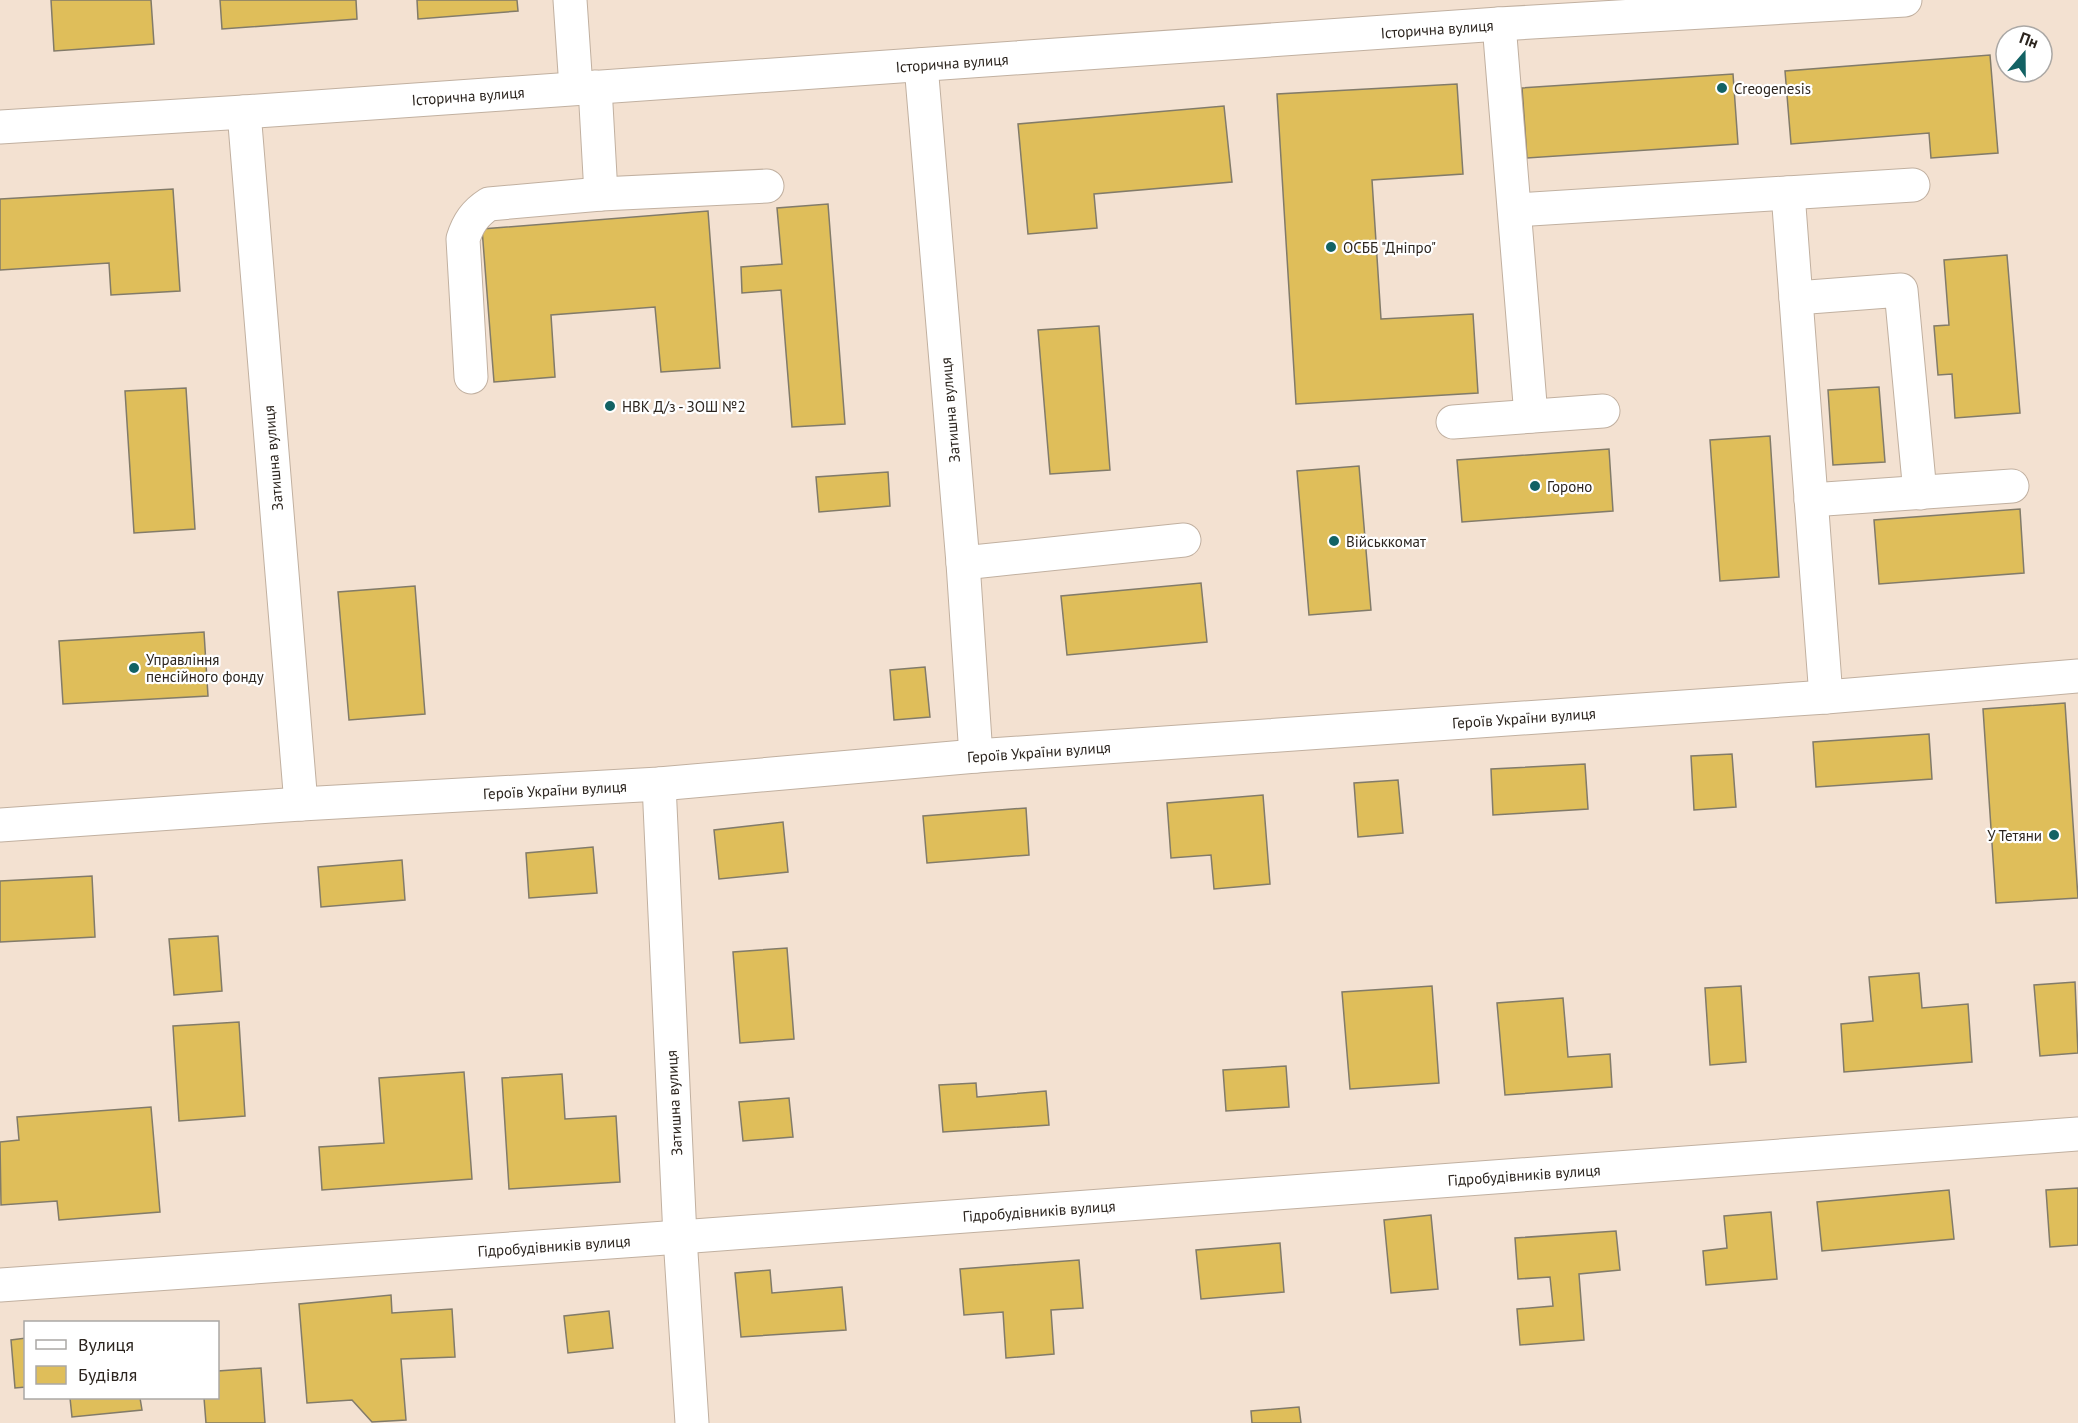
<svg xmlns="http://www.w3.org/2000/svg" width="2078" height="1423" font-family="'PT Sans',sans-serif">
<style>
.building{fill:#dfbe5a;stroke:#827b69;stroke-width:1.5}
.lines{fill:none;stroke-linecap:round;stroke-linejoin:round}
.minor-casing{stroke:#c1b0a0;stroke-width:35}
.minor{stroke:#fff;stroke-width:33}
.poi-dot{fill:#126264;stroke:#fff;stroke-width:2}
.labels{text-anchor:middle;dominant-baseline:central;stroke-width:4.5;stroke-linejoin:round;paint-order:stroke}
.street-label{font-size:15px;fill:#2c251f;stroke:#fff}
.poi-label{font-size:15px;fill:#2c251f;stroke:#fff;text-anchor:start}
</style>
<rect width="100%" height="100%" fill="#f3e1d1"/>
<g class="building">
<path d="M51 0H151L154 44 54 51Z"/>
<path d="M220 0H356L357 19 222 29Z"/>
<path d="M417 0H517L518 11 418 19Z"/>
<path d="M1990 55 1998 153 1931 158 1929 133 1791 144 1785 71Z"/>
<path d="M1733 74 1738 144 1527 158 1522 88Z"/>
<path d="M1457 84 1463 174 1372 180 1381 319 1473 314 1478 393 1296 404 1277 94Z"/>
<path d="M1224 106 1232 182 1094 194 1097 228 1028 234 1018 124Z"/>
<path d="M173 189 180 291 111 295 109 263 0 270V199Z"/>
<path d="M828 204 845 424 792 427 781 290 742 293 741 267 782 264 777 208Z"/>
<path d="M708 211 720 368 661 372 655 307 551 315 555 377 494 382 482 229Z"/>
<path d="M2007 255 2020 413 1955 418 1952 374 1938 375 1934 326 1949 325 1944 260Z"/>
<path d="M1099 326 1110 470 1050 474 1038 330Z"/>
<path d="M1879 387 1885 462 1833 465 1828 390Z"/>
<path d="M186 388 195 529 134 533 125 391Z"/>
<path d="M1770 436 1779 577 1720 581 1710 440Z"/>
<path d="M1609 449 1613 511 1462 522 1457 460Z"/>
<path d="M1359 466 1371 610 1309 615 1297 471Z"/>
<path d="M888 472 890 506 819 512 816 477Z"/>
<path d="M2020 509 2024 573 1879 584 1874 520Z"/>
<path d="M1201 583 1207 642 1067 655 1061 596Z"/>
<path d="M415 586 425 714 349 720 338 592Z"/>
<path d="M204 632 208 696 63 704 59 641Z"/>
<path d="M925 667 930 717 894 720 890 670Z"/>
<path d="M2065 703 2078 898 1996 903 1983 709Z"/>
<path d="M1929 734 1932 779 1816 787 1813 742Z"/>
<path d="M1732 754 1736 807 1694 810 1691 756Z"/>
<path d="M1585 764 1588 809 1493 815 1491 769Z"/>
<path d="M1398 780 1403 833 1358 837 1354 783Z"/>
<path d="M1263 795 1270 884 1214 889 1211 855 1171 858 1167 803Z"/>
<path d="M1026 808 1029 855 927 863 923 816Z"/>
<path d="M783 822 788 872 719 879 714 830Z"/>
<path d="M593 847 597 893 529 898 526 853Z"/>
<path d="M402 860 405 900 321 907 318 867Z"/>
<path d="M92 876 95 937 0 942V881Z"/>
<path d="M218 936 222 991 174 995 169 939Z"/>
<path d="M787 948 794 1039 740 1043 733 952Z"/>
<path d="M1919 973 1922 1008 1968 1004 1972 1062 1844 1072 1841 1024 1873 1021 1869 977Z"/>
<path d="M2075 982 2078 1053 2040 1056 2034 985Z"/>
<path d="M1432 986 1439 1083 1350 1089 1342 992Z"/>
<path d="M1741 986 1746 1062 1710 1065 1705 988Z"/>
<path d="M1563 998 1568 1057 1610 1054 1612 1087 1505 1095 1497 1003Z"/>
<path d="M239 1022 245 1116 179 1121 173 1026Z"/>
<path d="M1286 1066 1289 1107 1226 1111 1223 1070Z"/>
<path d="M464 1072 472 1179 322 1190 319 1147 384 1143 379 1078Z"/>
<path d="M562 1074 565 1119 616 1116 620 1182 509 1189 502 1078Z"/>
<path d="M976 1083 977 1097 1046 1091 1049 1125 943 1132 939 1085Z"/>
<path d="M789 1098 793 1137 743 1141 739 1102Z"/>
<path d="M151 1107 160 1212 59 1220 57 1201 1 1205 0 1142 19 1140 17 1117Z"/>
<path d="M2078 1188V1245L2050 1247 2046 1190Z"/>
<path d="M1949 1190 1954 1239 1822 1251 1817 1202Z"/>
<path d="M1771 1212 1777 1279 1706 1285 1703 1251 1727 1248 1724 1216Z"/>
<path d="M1431 1215 1438 1289 1391 1293 1384 1220Z"/>
<path d="M1616 1231 1620 1270 1579 1274 1584 1340 1520 1345 1517 1309 1553 1306 1550 1277 1518 1279 1515 1238Z"/>
<path d="M1280 1243 1284 1292 1201 1299 1196 1250Z"/>
<path d="M1079 1260 1083 1308 1051 1310 1054 1354 1006 1358 1003 1312 964 1315 960 1269Z"/>
<path d="M770 1270 772 1293 842 1287 846 1330 741 1337 735 1273Z"/>
<path d="M391 1295 392 1313 452 1309 455 1357 401 1359 406 1420 372 1422 352 1400 307 1403 299 1304Z"/>
<path d="M609 1311 613 1348 568 1353 564 1316Z"/>
<path d="M26 1338V1387L15 1388 11 1340Z"/>
<path d="M261 1368 265 1423H206L204 1398H218V1371Z"/>
<path d="M70 1398H140L142 1410 72 1417Z"/>
<path d="M1299 1407 1301 1423H1252L1251 1411Z"/>
</g>
<g class="lines">
<defs>
<g id="minor">
<path d="M570 0 576 88"/>
<path d="M1499 24 1531 416"/>
<path d="M921 65 963 563 976 756"/>
<path d="M595 87 601 194"/>
<path d="M244 112 301 804"/>
<path d="M0 127 244 112 1499 24 1905 0"/>
<path d="M1788 193 1826 697"/>
<path d="M1515 210 1913 185"/>
<path d="M1796 298 1901 290 1920 493"/>
<path d="M471 377 463 239C468 223 475 213 489 204L601 194 767 186"/>
<path d="M1453 422 1603 411"/>
<path d="M1811 500 2012 486"/>
<path d="M963 563 1184 540"/>
<path d="M659 784 680 1237 692 1423"/>
<path d="M0 825 301 804 659 784 976 756 1826 697 2078 676"/>
<path d="M0 1285 680 1237 2078 1134"/>
</g>
</defs>
<use href="#minor" class="minor-casing"/>
<use href="#minor" class="minor"/>
</g>
<g class="poi-dot">
<circle cx="1722" cy="88" r="6"/>
<circle cx="1331" cy="247" r="6"/>
<circle cx="610" cy="406" r="6"/>
<circle cx="1535" cy="486" r="6"/>
<circle cx="1334" cy="541" r="6"/>
<circle cx="134" cy="668" r="6"/>
<circle cx="2054" cy="835" r="6"/>
</g>
<g class="labels">
<g class="street-label">
<text transform="translate(1437 29) rotate(-4)">Історична вулиця</text>
<text transform="translate(952 63) rotate(-4)">Історична вулиця</text>
<text transform="translate(468 96) rotate(-4)">Історична вулиця</text>
<text transform="translate(950 410) rotate(-95)">Затишна вулиця</text>
<text transform="translate(273 458) rotate(-95)">Затишна вулиця</text>
<text transform="translate(1524 718) rotate(-4)">Героїв України вулиця</text>
<text transform="translate(1039 752) rotate(-4)">Героїв України вулиця</text>
<text transform="translate(555 790) rotate(-3)">Героїв України вулиця</text>
<text transform="translate(674 1103) rotate(-93)">Затишна вулиця</text>
<text transform="translate(1524 1175) rotate(-4)">Гідробудівників вулиця</text>
<text transform="translate(1039 1211) rotate(-4)">Гідробудівників вулиця</text>
<text transform="translate(554 1246) rotate(-4)">Гідробудівників вулиця</text>
</g>
<g class="poi-label">
<text x="1734" y="88">Creogenesis</text>
<text x="1343" y="247">ОСББ "Днiпро"</text>
<text x="622" y="406">НВК Д/з - ЗОШ №2</text>
<text x="1547" y="486">Гороно</text>
<text x="1346" y="541">Військкомат</text>
<text x="146" y="659">Управління<tspan x="146" dy="17">пенсійного фонду</tspan></text>
<text x="2042" y="835" text-anchor="end">У Тетяни</text>
</g>
</g>
<rect x="24" y="1321" width="195" height="78" fill="#ffffff" stroke="#aba8a5" stroke-width="1.5"/>
<rect x="36" y="1340" width="30" height="9" fill="#ffffff" stroke="#aba8a5" stroke-width="1.5"/>
<text x="78" y="1351" font-size="18" fill="#2c251f">Вулиця</text>
<rect x="36" y="1366" width="30" height="18" fill="#dfbe5a" stroke="#aba8a5" stroke-width="1.5"/>
<text x="78" y="1381" font-size="18" fill="#2c251f">Будівля</text>
<g transform="translate(2024 54) rotate(20)"><circle r="28" fill="#ffffff" stroke="#aba8a5" stroke-width="1.5"/>
<path d="M0-4.5L10 22L0 15L-10 22Z" fill="#126264"/>
<text y="-9" font-size="16" font-weight="bold" text-anchor="middle" fill="#2c251f">Пн</text>
</g>
</svg>
